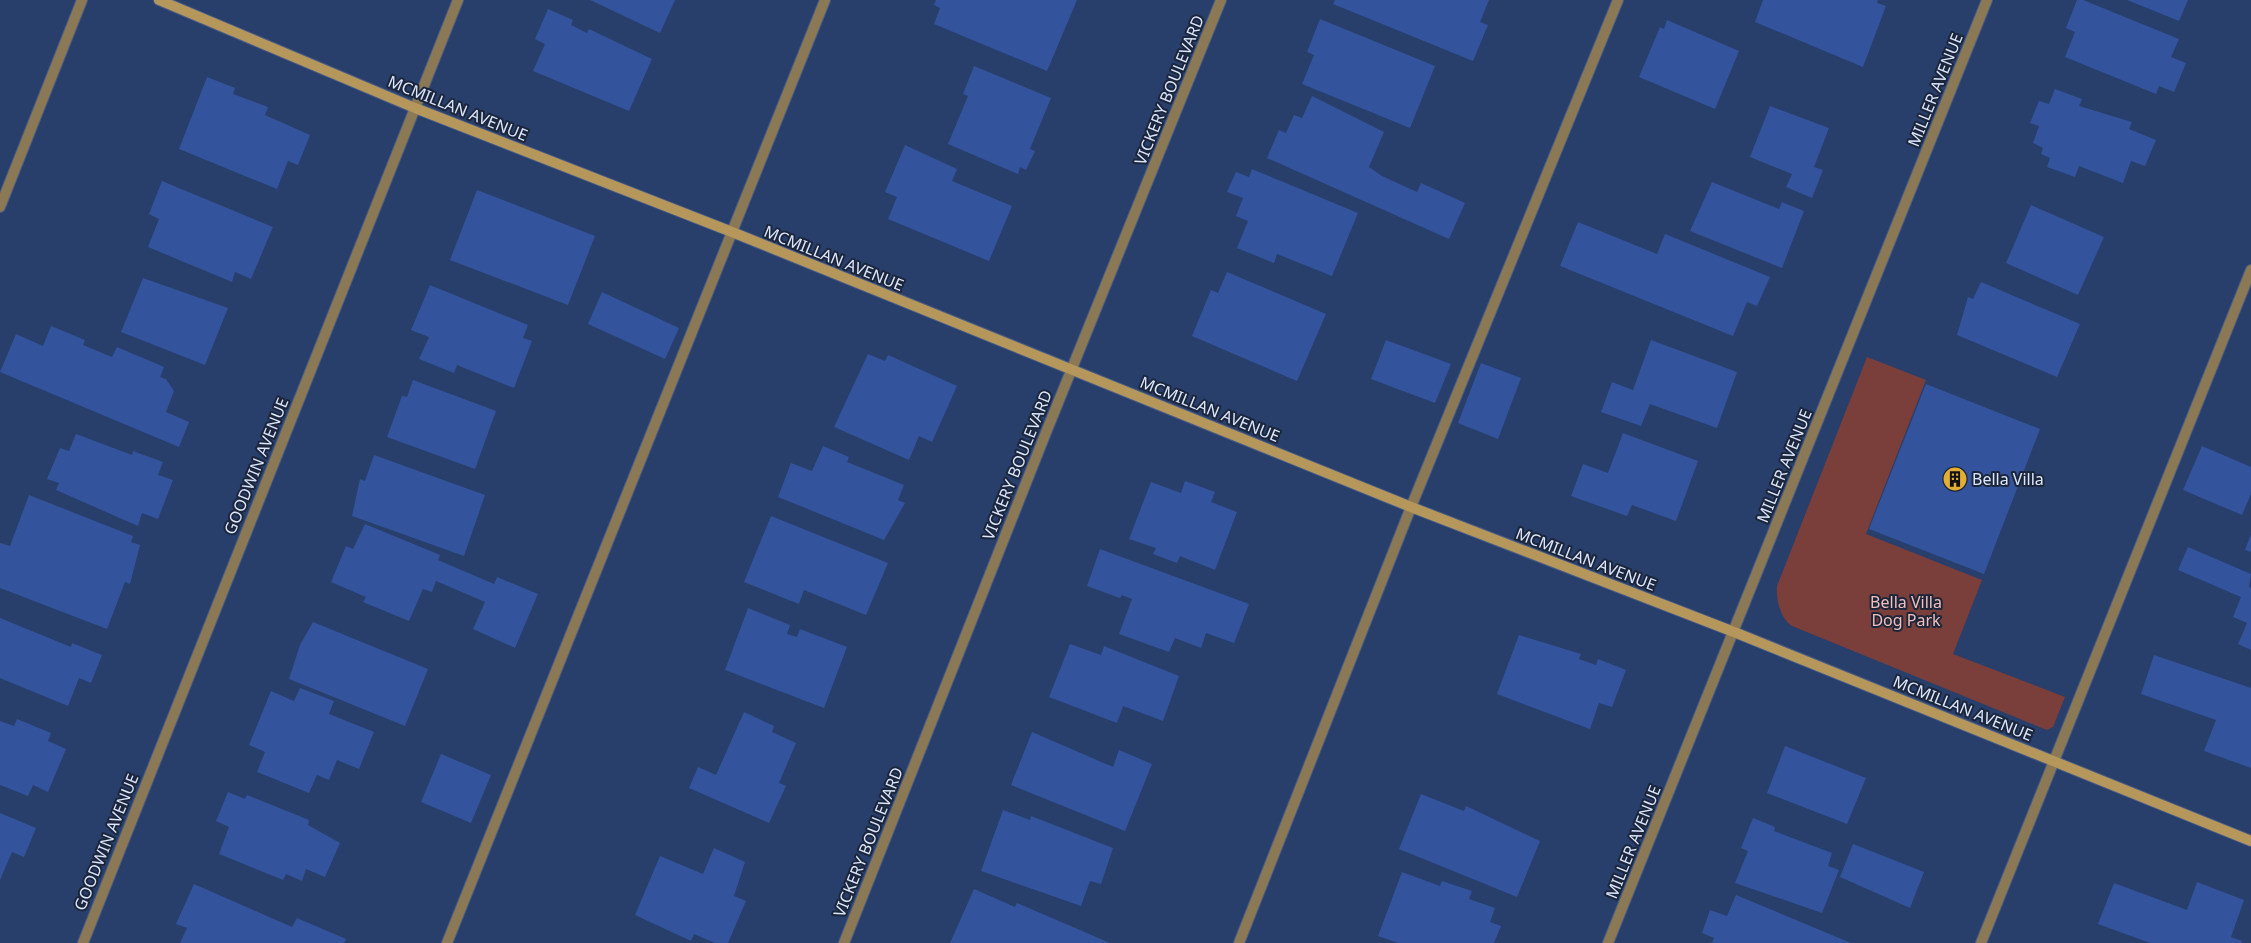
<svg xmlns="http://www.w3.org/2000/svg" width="2251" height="943" font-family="'Noto Sans',sans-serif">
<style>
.green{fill:#7a3e3b}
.building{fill:#33549d}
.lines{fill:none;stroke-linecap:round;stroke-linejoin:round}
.lane-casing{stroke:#485c85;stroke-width:12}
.street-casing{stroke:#485c85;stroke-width:12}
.secondary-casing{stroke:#485c85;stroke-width:12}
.lane{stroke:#8b7854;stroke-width:10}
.street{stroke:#8b7854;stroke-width:10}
.secondary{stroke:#b5975c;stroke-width:10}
.labels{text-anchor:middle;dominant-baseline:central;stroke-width:4;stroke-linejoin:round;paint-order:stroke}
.street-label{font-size:16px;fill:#dce7fe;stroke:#1c263b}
.poi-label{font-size:16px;fill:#dce7fe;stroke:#1c263b;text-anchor:start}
.park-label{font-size:16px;fill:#f4bfba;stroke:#1c263b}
</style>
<rect width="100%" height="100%" fill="#283e6b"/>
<path class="green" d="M1867 357 1926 380 1866 534 1982 580 1953 654 2065 697 2053 727 2047 730 1792 626C1780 618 1776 600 1777 586Z"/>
<g class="building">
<path d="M590 0H675L660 33Z"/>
<path d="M936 0H1077L1047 71 934 24 940 8 934 5Z"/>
<path d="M1335 0H1489L1480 22 1488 25 1473 61 1333 4Z"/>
<path d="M1763 0H1878L1877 3 1886 6 1863 67 1755 22Z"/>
<path d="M2077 0H2083L2179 39 2171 57 2186 63 2174 92 2159 86 2156 94 2065 57 2075 32 2066 28Z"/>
<path d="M2127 0H2188L2179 21Z"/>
<path d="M548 9 573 20 571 25 587 33 589 29 652 59 629 111 533 71 545 44 535 39Z"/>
<path d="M1320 19 1435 66 1410 128 1302 84 1314 55 1307 52Z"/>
<path d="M1667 20 1739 51 1715 109 1639 77 1660 27 1664 29Z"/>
<path d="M974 66 1051 98 1030 149 1035 151 1026 170 1020 167 1018 174 948 144 968 96 963 94Z"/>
<path d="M207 77 235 88 233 94 268 107 265 115 310 135 298 165 288 161 277 189 179 149Z"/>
<path d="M2055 89 2082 99 2079 106 2132 122 2129 129 2156 140 2145 166 2131 161 2123 183 2079 166 2075 177 2047 167 2050 158 2041 154 2043 148 2033 143 2039 126 2030 123 2039 101 2049 104Z"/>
<path d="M1312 96 1384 132 1369 167 1382 176 1417 192 1421 183 1465 203 1449 239 1267 158 1279 130 1286 133 1294 115 1302 118Z"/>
<path d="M1770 106 1829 128 1814 167 1823 170 1812 198 1786 187 1792 174 1750 157Z"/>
<path d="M905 145 957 169 952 181 1012 206 989 261 888 219 897 197 885 192Z"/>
<path d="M1252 169 1358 213 1332 276 1277 254 1274 263 1237 248 1248 221 1236 216 1243 198 1227 192 1236 172 1249 177Z"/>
<path d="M162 181 273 227 251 279 235 272 232 282 148 247 159 219 149 214Z"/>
<path d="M1712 182 1779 209 1782 202 1804 211 1782 268 1690 231Z"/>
<path d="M477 190 595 236 568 305 450 260Z"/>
<path d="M2031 205 2104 237 2078 295 2006 263Z"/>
<path d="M1578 222 1657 254 1665 234 1770 277 1757 306 1747 302 1733 336 1560 266Z"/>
<path d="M1227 272 1326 314 1297 381 1192 336 1211 290 1218 293Z"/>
<path d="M143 278 228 308 205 365 121 332Z"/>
<path d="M1981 282 2080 324 2057 377 1957 335 1968 297 1973 299Z"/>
<path d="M430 285 528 325 523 338 532 341 514 388 457 365 454 373 419 359 429 337 411 330Z"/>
<path d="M602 292 679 328 665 359 588 324Z"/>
<path d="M51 326 85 340 83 345 112 357 117 347 164 367 160 377 166 379 174 391 166 412 189 422 179 447 0 372 16 334 43 346Z"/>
<path d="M1386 340 1451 364 1435 403 1371 379Z"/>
<path d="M1651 340 1737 372 1717 428 1650 404 1641 426 1601 412 1612 382 1633 390Z"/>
<path d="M868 354 885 361 888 355 957 386 932 442 919 436 909 460 834 427Z"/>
<path d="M1481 363 1521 378 1498 439 1458 423Z"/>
<path d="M413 380 496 411 475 469 387 437 402 396 407 397Z"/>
<path d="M1926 384 2040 429 1984 574 1869 529Z"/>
<path d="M1623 433 1698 461 1676 521 1632 505 1627 516 1571 496 1583 464 1608 473Z"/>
<path d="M76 434 132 455 133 451 163 462 158 475 173 480 158 519 142 513 138 526 56 490 59 483 47 479 60 448 69 451Z"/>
<path d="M823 446 849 457 847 462 904 485 898 500 905 503 884 540 778 497 791 463 812 471Z"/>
<path d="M2202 446 2251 467V494L2242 515 2183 490Z"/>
<path d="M374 455 485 495 464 556 352 516 360 479 365 481Z"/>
<path d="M1185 481 1215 492 1211 502 1237 512 1215 570 1180 556 1177 563 1153 554 1156 548 1129 539 1151 482 1181 493Z"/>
<path d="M29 495 133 536 131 542 140 545 130 584 125 582 107 629 0 588V543L10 546Z"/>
<path d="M771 516 888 563 866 615 804 590 799 604 744 582Z"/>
<path d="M365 524 440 555 438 560 494 584 497 577 538 594 515 648 473 629 485 602 436 581 432 592 423 589 409 621 363 602 366 597 331 582 346 546 353 549Z"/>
<path d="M2251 534V552L2245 550Z"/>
<path d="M2188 547 2251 574 2249 587 2251 588V650L2238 644 2247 623 2233 617 2241 597 2178 570Z"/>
<path d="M1100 549 1249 604 1234 643 1206 633 1201 648 1175 638 1169 652 1119 634 1132 599 1122 595 1120 598 1087 586Z"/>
<path d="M748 608 790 625 787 634 797 637 800 629 847 647 824 708 725 670Z"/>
<path d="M0 618 71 647 72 643 102 655 91 683 79 678 68 706 0 678Z"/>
<path d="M313 622 428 669 405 726 289 679 300 645Z"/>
<path d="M1519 635 1581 654 1579 659 1596 665 1598 659 1626 670 1612 707 1599 703 1590 729 1497 694Z"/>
<path d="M1070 644 1101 655 1104 646 1179 676 1163 721 1123 706 1117 723 1049 697Z"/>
<path d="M2154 655 2251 688V768L2204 751 2216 720 2141 694Z"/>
<path d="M300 688 334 701 329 714 374 732 359 769 337 760 329 780 317 775 309 793 257 772 265 752 249 745 271 691 294 701Z"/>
<path d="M744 712 774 726 772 732 796 743 779 783 786 786 769 823 689 788 698 767 716 775Z"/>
<path d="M17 719 51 733 48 741 66 749 48 792 33 785 28 796 0 785V721L14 726Z"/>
<path d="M1032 732 1113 767 1119 750 1152 764 1125 831 1011 785Z"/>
<path d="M1785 746 1866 778 1847 824 1767 793Z"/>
<path d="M441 754 491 775 471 823 421 802Z"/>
<path d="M228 792 245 799 247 795 309 820 308 825 340 843 325 877 306 869 302 881 286 874 283 880 219 854 229 827 216 821Z"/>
<path d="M1421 794 1464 811 1466 806 1540 841 1517 897 1399 849Z"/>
<path d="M1003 810 1030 820 1031 816 1113 848 1101 884 1090 881 1081 906 981 871Z"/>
<path d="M0 813 36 828 24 857 12 852 0 880Z"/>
<path d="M1753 818 1775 827 1774 831 1832 853 1828 866 1839 870 1822 913 1735 883 1748 851 1741 848Z"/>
<path d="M1853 844 1924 872 1910 908 1840 877Z"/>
<path d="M714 848 745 862 734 896 746 901 728 943H715L694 934 691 941 635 915 660 856 703 874Z"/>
<path d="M1402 872 1440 886 1442 881 1472 891 1469 899 1495 908 1490 922 1501 926 1494 943H1398L1378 936Z"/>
<path d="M2197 882 2244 900 2231 937 2242 941 2241 943H2150L2098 924 2114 883 2187 910Z"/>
<path d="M194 884 292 927 297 918 346 939 344 943H180L187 928 176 924Z"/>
<path d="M974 889 1015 907 1017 903 1110 943H950Z"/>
<path d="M1736 895 1851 943H1712L1714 938 1702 933 1710 910 1727 916Z"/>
</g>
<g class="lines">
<defs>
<g id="lane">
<path d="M0 207 82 0"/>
<path d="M447 943 825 0"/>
<path d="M1239 943 1411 507 1618 0"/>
<path d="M1981 943 2251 270"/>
</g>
<g id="street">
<path d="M83 943 458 0"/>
<path d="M844 943 1045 435 1221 0"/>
<path d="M1608 943 1987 0"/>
</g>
<path id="secondary" d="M159 0 415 108 732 232 1411 507 1734 632 2251 841"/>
</defs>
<use href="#lane" class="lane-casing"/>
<use href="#street" class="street-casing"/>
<use href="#secondary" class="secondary-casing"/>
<use href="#lane" class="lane"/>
<use href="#street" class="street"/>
<use href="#secondary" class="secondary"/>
</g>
<defs>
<symbol id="building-disc" viewBox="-11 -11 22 22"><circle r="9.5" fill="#e3ae34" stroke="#1c263b"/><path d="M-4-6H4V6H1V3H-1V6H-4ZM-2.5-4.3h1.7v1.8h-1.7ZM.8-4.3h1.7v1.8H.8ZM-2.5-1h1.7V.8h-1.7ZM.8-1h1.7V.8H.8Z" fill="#111"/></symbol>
</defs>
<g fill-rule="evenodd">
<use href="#building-disc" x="1941" y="465" width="28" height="28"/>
</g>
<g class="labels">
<g class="street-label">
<text transform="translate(1169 90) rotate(-68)">VICKERY BOULEVARD</text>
<text transform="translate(1935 90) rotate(-68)">MILLER AVENUE</text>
<text transform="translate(458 108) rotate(22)">MCMILLAN AVENUE</text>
<text transform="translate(834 258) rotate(22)">MCMILLAN AVENUE</text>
<text transform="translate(1210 409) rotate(22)">MCMILLAN AVENUE</text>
<text transform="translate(1017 465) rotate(-68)">VICKERY BOULEVARD</text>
<text transform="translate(256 466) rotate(-68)">GOODWIN AVENUE</text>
<text transform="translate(1784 466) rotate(-68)">MILLER AVENUE</text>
<text transform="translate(1586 559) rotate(21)">MCMILLAN AVENUE</text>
<text transform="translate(1963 708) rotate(22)">MCMILLAN AVENUE</text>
<text transform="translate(106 842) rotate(-68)">GOODWIN AVENUE</text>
<text transform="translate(868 842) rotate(-68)">VICKERY BOULEVARD</text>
<text transform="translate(1633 842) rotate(-68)">MILLER AVENUE</text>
</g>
<g class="poi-label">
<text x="1972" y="479">Bella Villa</text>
</g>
<g class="park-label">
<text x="1906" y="602">Bella Villa<tspan x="1906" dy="18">Dog Park</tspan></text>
</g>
</g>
</svg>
